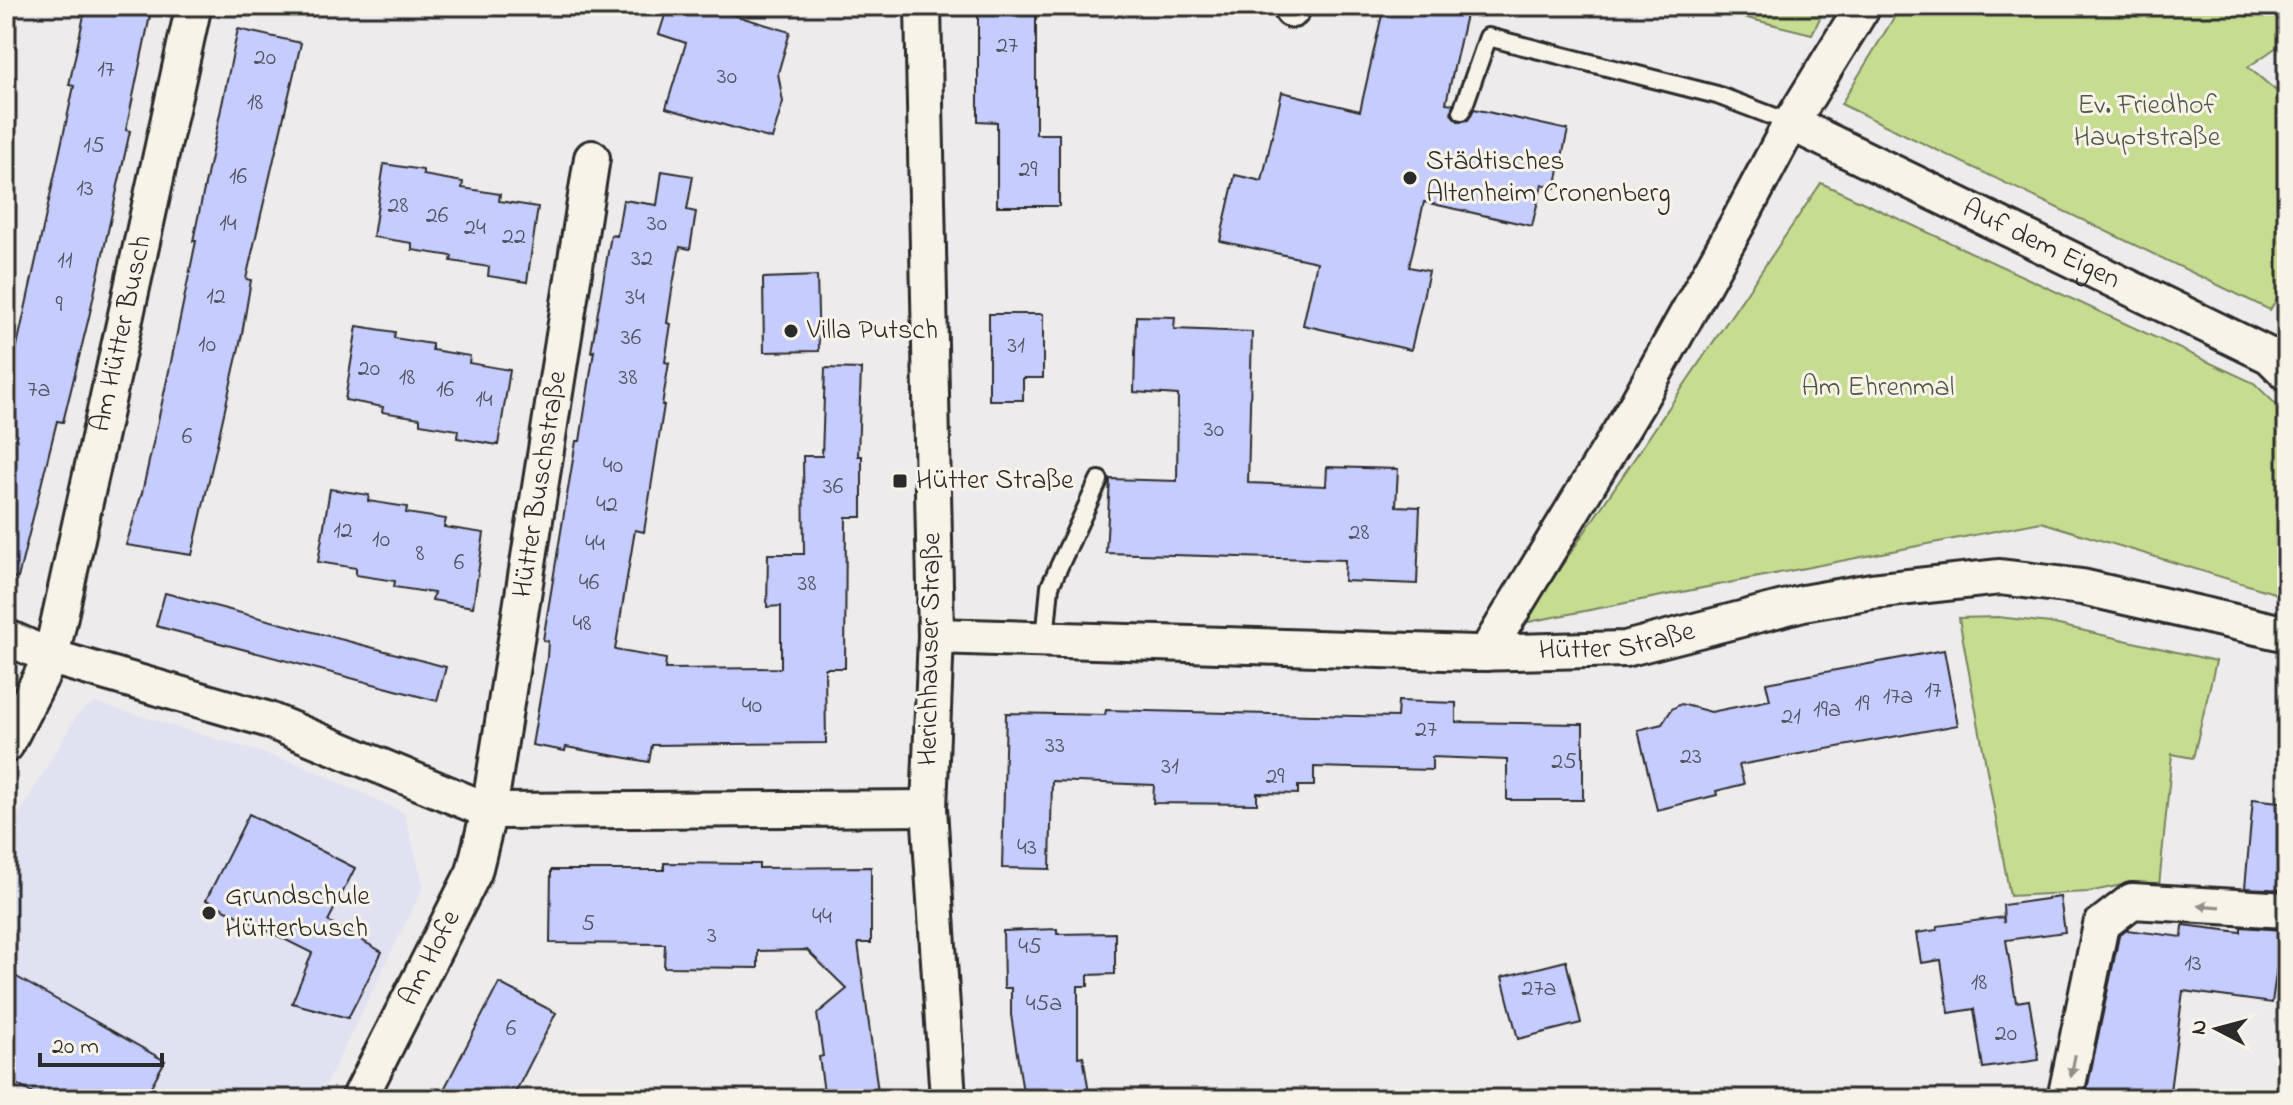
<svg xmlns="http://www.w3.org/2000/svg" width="2293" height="1105" font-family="'Indie Flower',sans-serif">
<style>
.built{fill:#e1e2f1}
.green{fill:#c6dc91;stroke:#78845e;stroke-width:2}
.building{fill:#c5ccfe;stroke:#2b2b2b;stroke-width:2}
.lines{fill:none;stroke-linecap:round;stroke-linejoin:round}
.lane-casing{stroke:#2b2b2b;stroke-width:22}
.street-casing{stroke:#2b2b2b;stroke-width:40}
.lane{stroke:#f7f3e8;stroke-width:16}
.street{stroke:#f7f3e8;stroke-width:34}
.oneway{fill:#918f8a}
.poi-dot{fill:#2b2b2b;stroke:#f7f3e8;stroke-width:3}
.labels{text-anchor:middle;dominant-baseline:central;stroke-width:6;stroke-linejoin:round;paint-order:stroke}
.number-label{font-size:24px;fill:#525360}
.park-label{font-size:28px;fill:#525744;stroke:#f7f3e8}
.poi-label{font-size:28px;fill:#2b2b2b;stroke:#f7f3e8;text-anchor:start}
.street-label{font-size:28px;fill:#2b2b2b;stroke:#f7f3e8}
</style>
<rect width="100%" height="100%" fill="#edebec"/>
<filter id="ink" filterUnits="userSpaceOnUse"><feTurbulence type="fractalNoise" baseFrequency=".0125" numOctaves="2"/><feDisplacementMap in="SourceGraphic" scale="16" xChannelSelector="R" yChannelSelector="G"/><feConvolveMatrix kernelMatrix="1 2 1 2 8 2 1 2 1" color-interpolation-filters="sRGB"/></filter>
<g filter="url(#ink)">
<path class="built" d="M97 703 300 764 404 813 424 886 319 1099H6V837L77 715 86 707Z"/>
<g class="green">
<path d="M1698 6H1826L1812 34Z"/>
<path d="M1901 6H2287V40L2248 67 2287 100V282L2270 310 1841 104Z"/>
<path d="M1821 183 2254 383 2287 415V597L2041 522 1523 623Z"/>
<path d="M1998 617 2050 623 2216 661 2193 758 2172 754 2159 886 2127 884 2088 892 2010 896 1959 618Z"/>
</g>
<g class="building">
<path d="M86 6H129L151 11 126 130 130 131 89 317 63 422 57 421 18 578 6 577V373L11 354 15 355 43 228 74 86 69 85Z"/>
<path d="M668 6H704L790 32 778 73 783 102 772 139 666 108 686 43 659 34Z"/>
<path d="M1384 6H1468L1446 103 1453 104 1451 114 1458 121 1468 120 1474 109 1568 130 1555 188 1542 184 1532 226 1424 202 1409 267 1429 271 1411 350 1303 325 1317 262 1220 241 1235 175 1262 181 1282 92 1360 111Z"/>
<path d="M978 15H1036V134H1059V206H997V122L978 121Z"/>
<path d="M238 29 301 43 246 279 251 280 242 334 192 555 126 545 142 493 171 362 196 241H193Z"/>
<path d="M384 164 423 170V175L463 182 462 188 500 194 499 201 538 207 527 282 488 276 489 267 451 261 452 256 412 250V243L373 237Z"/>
<path d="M662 171 693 176 687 210 696 212 690 249 680 247 672 290 667 323 671 324 665 362 669 363 662 405H664L644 532 635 530 615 650 666 659 665 669 781 668V606L767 607 768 554H804L803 456H822L825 368 861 369 858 456H862V517H846L845 668H825L826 743 652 745 649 762 566 747 565 751 532 745 547 658 548 641 543 640 576 441H580L594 351 591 352 611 235 617 236 623 200 657 205Z"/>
<path d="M817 276 819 351 764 352 763 278Z"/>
<path d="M989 314H1043V378H1023V400H989Z"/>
<path d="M1136 316 1175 317 1174 329 1252 332 1248 483 1326 486 1327 467 1398 469 1396 506 1420 507 1417 584 1344 581 1345 560 1106 553 1110 479 1177 481 1178 395 1134 392Z"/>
<path d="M357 326 395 332 394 338 432 344V350L470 356 469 363 510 370 498 445 457 438 458 430 420 424V418L382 412 383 407 345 400Z"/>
<path d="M330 489 369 495 368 501 407 507 406 513 446 519 444 527 484 533 473 607 432 600 434 593 394 587 395 581 356 575V568L318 562Z"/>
<path d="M165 593 446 667 437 701 156 626Z"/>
<path d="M1944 650 1958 725 1739 765 1744 784 1716 791 1717 795 1657 810 1638 730 1662 724 1672 709 1681 704 1711 712 1770 700 1766 683Z"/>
<path d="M1398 701 1456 703V722L1583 724V800H1507V760L1432 757V770L1314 767V786H1298V794L1257 793V804L1153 803 1154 785 1052 781 1050 869 1002 868 1006 713 1105 715 1106 710 1397 717Z"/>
<path d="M2253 799 2287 803V890L2245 888Z"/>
<path d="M249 814 355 868 328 921 382 952 348 1018 292 1003 312 953 206 900Z"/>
<path d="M664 863 759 864V868L871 867V943H858L879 1099H825L819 1057 823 1056 817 1014 847 989 807 950 758 951V968L664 967 665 944 550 943 551 870H664Z"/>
<path d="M2060 897 2065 932 2006 940 2016 1002 2029 1000 2039 1060 1983 1068 1974 1009 1949 1013 1941 960 1921 963 1916 933 1937 930V926L2003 917 2004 923 2003 905Z"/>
<path d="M2183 925 2241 932V927L2282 930 2272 1003 2183 991 2169 1099H2085L2119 936 2127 930 2182 937Z"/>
<path d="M1057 929V934L1115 933V974L1088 975V986H1078V1057L1083 1056 1090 1099H1024L1011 1015V988H1004L1003 931Z"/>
<path d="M1566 961 1581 1023 1518 1039 1502 977Z"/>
<path d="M6 971 165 1061 144 1099H42L6 1078Z"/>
<path d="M499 983 556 1013 512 1099H439Z"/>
</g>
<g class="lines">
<defs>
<g id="lane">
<path d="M1462 111 1488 37 1717 95 1791 123"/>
<path d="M1045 640 1050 586 1099 480"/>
</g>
<g id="street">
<path d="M923 6 936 636 929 808 948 1099"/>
<path d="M1292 10 1293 6"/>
<path id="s1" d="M1791 123 2270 356 2287 373"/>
<path id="s2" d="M936 636 1475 653 1625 649 1803 603 1872 591 2000 577 2082 587 2287 634"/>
<path d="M6 637 51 657 266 719 489 811 929 808"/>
<path d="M1486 653 1637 404 1740 219 1791 123 1863 6"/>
<path id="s3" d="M6 745 51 657 193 9"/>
<path id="s4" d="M359 1099 474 872 489 811 592 158"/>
<path d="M2065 1099 2101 925 2132 901 2287 910"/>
</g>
</defs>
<use href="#lane" class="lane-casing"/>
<use href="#street" class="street-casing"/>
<use href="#lane" class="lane"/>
<use href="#street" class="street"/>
</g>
<defs><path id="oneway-solid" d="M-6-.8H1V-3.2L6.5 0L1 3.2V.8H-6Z" transform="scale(2)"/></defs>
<g class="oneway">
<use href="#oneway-solid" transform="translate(2209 906) rotate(-176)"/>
<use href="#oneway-solid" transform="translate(2073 1066) rotate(101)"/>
</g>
</g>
<g class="poi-dot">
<circle cx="1410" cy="178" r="8"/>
<circle cx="791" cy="331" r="8"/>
<rect x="892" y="473" width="16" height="16" rx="4"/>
<circle cx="209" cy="913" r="8"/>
</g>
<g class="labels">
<g class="number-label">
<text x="1007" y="46">27</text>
<text x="265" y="58">20</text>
<text x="106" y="70">17</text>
<text x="727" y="77">30</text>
<text x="255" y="103">18</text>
<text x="94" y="146">15</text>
<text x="1028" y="170">29</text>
<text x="238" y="177">16</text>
<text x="85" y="189">13</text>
<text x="398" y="206">28</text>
<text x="437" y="216">26</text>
<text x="228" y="224">14</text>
<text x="657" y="224">30</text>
<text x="475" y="228">24</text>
<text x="514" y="237">22</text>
<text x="642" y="259">32</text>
<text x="65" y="261">11</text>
<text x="216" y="297">12</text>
<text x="635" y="298">34</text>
<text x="59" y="305">9</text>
<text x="631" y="338">36</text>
<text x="207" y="345">10</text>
<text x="1016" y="346">31</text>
<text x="369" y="369">20</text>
<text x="407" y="378">18</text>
<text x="628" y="378">38</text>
<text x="39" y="390">7a</text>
<text x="445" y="390">16</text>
<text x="484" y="400">14</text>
<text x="1214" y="430">30</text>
<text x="187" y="437">6</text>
<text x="613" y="466">40</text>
<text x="833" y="487">36</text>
<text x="607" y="505">42</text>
<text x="343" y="531">12</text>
<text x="1359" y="533">28</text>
<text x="381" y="540">10</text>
<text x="595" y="544">44</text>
<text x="420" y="554">8</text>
<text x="459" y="563">6</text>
<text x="589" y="583">46</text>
<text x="807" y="584">38</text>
<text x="582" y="624">48</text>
<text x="1933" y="691">17</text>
<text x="1898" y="697">17a</text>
<text x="1862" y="704">19</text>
<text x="752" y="706">40</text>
<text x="1827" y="710">19a</text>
<text x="1791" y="717">21</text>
<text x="1426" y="730">27</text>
<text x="1055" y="746">33</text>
<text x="1691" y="757">23</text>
<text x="1564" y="762">25</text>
<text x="1170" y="767">31</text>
<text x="1275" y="777">29</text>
<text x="1027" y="848">43</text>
<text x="822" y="917">44</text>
<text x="588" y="924">5</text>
<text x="712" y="936">3</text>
<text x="1030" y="947">45</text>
<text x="2193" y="964">13</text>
<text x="1979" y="983">18</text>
<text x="1539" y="989">27a</text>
<text x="1044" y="1004">45a</text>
<text x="511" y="1029">6</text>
<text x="2006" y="1034">20</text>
</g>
<g class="park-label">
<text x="2147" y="106">Ev. Friedhof<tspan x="2147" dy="32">Hauptstraße</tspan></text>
<text x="1878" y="388">Am Ehrenmal</text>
</g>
<g class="poi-label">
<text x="1426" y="162">Städtisches<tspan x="1426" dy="32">Altenheim Cronenberg</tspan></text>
<text x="807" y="331">Villa Putsch</text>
<text x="916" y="481">Hütter Straße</text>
<text x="225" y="897">Grundschule<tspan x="225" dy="32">Hütterbusch</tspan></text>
</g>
<g class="street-label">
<text stroke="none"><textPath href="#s1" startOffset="278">Auf dem Eigen</textPath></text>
<text stroke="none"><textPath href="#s3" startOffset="430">Am Hütter Busch</textPath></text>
<text stroke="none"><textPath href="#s4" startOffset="648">Hütter Buschstraße</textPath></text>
<text stroke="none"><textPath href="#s2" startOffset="682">Hütter Straße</textPath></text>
<text transform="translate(931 649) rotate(-89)">Herichhauser Straße</text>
<text stroke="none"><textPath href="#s4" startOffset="158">Am Hofe</textPath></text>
</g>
</g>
<rect width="2293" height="1105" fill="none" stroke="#f7f3e8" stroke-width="32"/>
<rect x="16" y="16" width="2261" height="1073" fill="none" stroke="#2b2b2b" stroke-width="3" filter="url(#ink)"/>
<g transform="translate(2217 1029) rotate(276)" stroke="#f7f3e8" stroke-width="6" paint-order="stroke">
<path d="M0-6L14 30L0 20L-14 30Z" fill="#2b2b2b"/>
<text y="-12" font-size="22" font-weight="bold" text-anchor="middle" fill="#2b2b2b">N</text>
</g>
<path d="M40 1053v12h122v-12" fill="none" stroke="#2b2b2b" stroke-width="4"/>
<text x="52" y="1053" font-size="24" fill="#2b2b2b" stroke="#f7f3e8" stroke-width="6" paint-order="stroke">20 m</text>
</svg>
